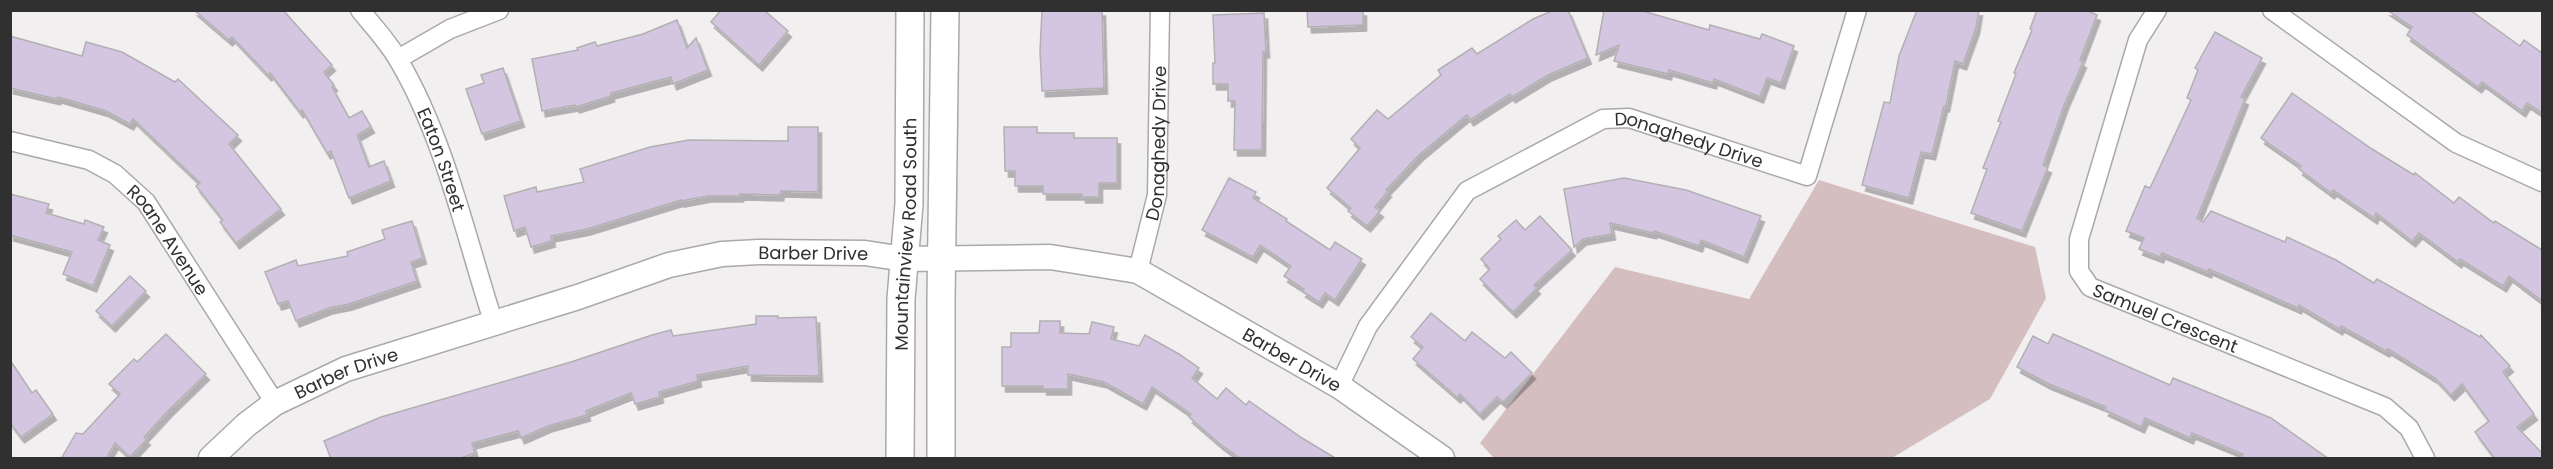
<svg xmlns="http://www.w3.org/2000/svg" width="2553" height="469" font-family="Poppins,sans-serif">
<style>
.green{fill:#d5bebf}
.building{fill:#d4c6e0;stroke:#b2b0b3;stroke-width:1.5;filter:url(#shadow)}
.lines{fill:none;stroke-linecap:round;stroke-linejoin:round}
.minor-casing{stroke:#aba8aa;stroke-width:21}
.tertiary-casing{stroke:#aba8aa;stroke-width:27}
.secondary-casing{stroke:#aba8aa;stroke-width:30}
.minor{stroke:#fff;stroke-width:18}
.tertiary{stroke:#fff;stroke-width:24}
.secondary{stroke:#fff;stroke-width:27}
.labels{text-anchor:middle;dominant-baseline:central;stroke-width:4.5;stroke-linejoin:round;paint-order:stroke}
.street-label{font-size:18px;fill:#313031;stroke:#fff}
</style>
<defs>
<filter id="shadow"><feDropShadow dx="3.5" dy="6" stdDeviation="0" flood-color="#0004"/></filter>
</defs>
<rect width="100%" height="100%" fill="#f2eff1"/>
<path class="green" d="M1819 180 2035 247 2046 298 1990 399 1892 458H1494L1480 443 1615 267 1749 299Z"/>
<g class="building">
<path d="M194 10H283L332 65 324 72 334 85 332 87 349 118 362 111 371 127 357 135 369 167 384 161 391 181 349 198 331 151 327 153 302 110 300 112 270 73 268 75 232 37 229 40Z"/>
<path d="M721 10H764L788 31 759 65 711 22Z"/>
<path d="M1042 10H1102L1104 88 1042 91 1040 51Z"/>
<path d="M1307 10H1363V25L1308 27Z"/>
<path d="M1554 10H1568L1588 58 1548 75 1512 97 1510 94 1470 120 1467 115 1419 155 1386 190 1388 191 1375 207 1380 211 1367 226 1348 211 1351 208 1327 188 1360 148 1351 139 1377 110 1388 119 1441 75 1438 70 1472 48 1477 54 1533 19Z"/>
<path d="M1604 10H1639L1709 30 1710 25 1760 39 1762 34 1794 46 1781 83 1767 78 1760 97 1714 79 1713 83 1669 70 1668 74 1614 61 1619 45 1596 55Z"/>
<path d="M1917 10H1979L1976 28 1963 64 1955 61 1946 106H1944L1932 154 1921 152 1909 198 1862 185 1884 102 1890 103 1899 56Z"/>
<path d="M2037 10H2086L2097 15 2080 60 2083 62 2065 103 2043 165 2048 167 2022 231 1971 213 1987 169 1983 168 2001 122 1998 121 2016 74 2014 73 2032 30 2030 29Z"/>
<path d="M2387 10H2470L2520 46 2524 40 2542 53V113L2527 103 2522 111 2482 82 2478 87 2407 35 2412 27Z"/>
<path d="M1264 13 1266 52H1263L1262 150H1234L1235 101H1228V84H1213V63H1215L1213 15Z"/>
<path d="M677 20 687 48 696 38 708 70 673 84 671 77 611 93V96L576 107 575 105 542 111 532 59 578 50 577 48 595 42 597 46 643 34Z"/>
<path d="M2215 32 2262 58 2241 97 2245 99 2197 218 2203 222 2211 211 2285 242 2287 237 2336 260 2374 283 2377 279 2480 337 2481 335 2510 366 2503 372 2534 414 2517 427 2542 453V459H2495L2475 432 2489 421 2462 384 2451 395 2435 378 2388 349 2386 351 2341 326 2339 329 2299 305 2298 308 2209 269 2208 272 2162 253 2160 257 2139 249 2144 238 2126 231 2145 186 2150 188 2191 100 2187 98 2198 70 2195 68Z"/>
<path d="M10 36 82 56 86 42 122 52 175 82 178 79 238 135 229 144 281 209 236 243 220 222 223 220 196 186 200 183 133 119 130 124 106 111 58 97 57 99 10 88Z"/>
<path d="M503 68 521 121 482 134 466 89 484 83 481 75Z"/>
<path d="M2292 93 2372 149 2414 175 2415 173 2454 203 2459 197 2494 223 2495 221 2542 250V301L2509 276 2503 286 2460 259 2458 262 2419 233 2412 241 2376 213 2374 218 2333 190 2331 193 2299 169 2301 166 2261 138Z"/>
<path d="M788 127H818V192L781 191 780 195 740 194V196H708L681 201V200L587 229 551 236 552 241 531 247 525 227 514 231 504 196 536 187 537 192 584 182 580 169 650 147 689 140 788 141Z"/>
<path d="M1004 127H1037V133H1074V138H1117V183H1099V197H1082V194H1043V186H1015V171H1005Z"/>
<path d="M1229 178 1256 192 1253 198 1287 219 1286 221 1330 250 1335 242 1362 259 1335 300 1325 293 1319 302 1302 291 1304 289 1284 276 1291 266 1260 245 1253 257 1202 230Z"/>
<path d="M1624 178 1686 190 1761 216 1744 257 1701 240 1699 246 1654 231 1653 233 1610 223 1612 234 1583 239 1574 247 1564 189Z"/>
<path d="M10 194 49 204 46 213 84 224 85 220 104 227 98 240 110 245 93 286 63 274 72 252 10 235Z"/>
<path d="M1540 216 1572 250 1534 285 1537 288 1513 312 1480 279 1490 269 1481 259 1501 239 1498 236 1516 220 1525 230Z"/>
<path d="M412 221 423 258 411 262 417 281 349 304 329 308 296 321 288 301 278 304 265 272 296 260 298 266 348 256 347 252 385 239 382 230Z"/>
<path d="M130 276 146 291 112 326 96 311Z"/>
<path d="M1431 313 1465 341 1472 332 1505 358 1511 352 1532 373 1503 402 1497 397 1480 414 1460 394 1457 397 1413 359 1423 347 1411 337Z"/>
<path d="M756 316H778V318L816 317 819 376 748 375V366L697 375 698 381 659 392 660 397 635 404 631 393 586 411 587 415 548 426 521 438 518 431 472 443 475 453 458 459H331L324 441 381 417 571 362 652 335 671 330 673 336 756 324Z"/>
<path d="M1040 321H1060V333L1089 334 1092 322 1114 327 1111 339 1139 346 1145 335 1179 354 1199 368 1192 378 1217 399 1226 388 1246 405 1249 401 1302 438 1337 459H1241L1220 444 1189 417 1191 414 1152 387 1143 404 1104 382 1068 374V389H1043V386H1002V347H1011V333H1039Z"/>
<path d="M166 334 206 374 169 410 144 437 147 439 130 457 115 443 106 459H61L76 433 83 434 120 394 109 384 134 359 137 362Z"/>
<path d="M2053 334 2170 385 2173 378 2271 418 2329 459H2240L2243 454 2192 433 2190 438 2145 418 2141 427 2105 410 2106 407 2049 384 2017 367 2033 336 2048 344Z"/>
<path d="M10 360 32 393 36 390 53 414 21 437 10 423Z"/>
</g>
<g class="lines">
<defs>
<g id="minor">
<path id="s1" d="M360 10C373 26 389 43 399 61 445 139 466 238 494 324"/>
<path id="s2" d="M2157 10 2138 40 2079 239V271L2090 287 2385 407 2409 428 2425 458"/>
<path d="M2272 10 2456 143 2542 182"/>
<path d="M398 59 450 29 499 10"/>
<path id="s3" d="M10 141 89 160 115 174 146 202 275 403"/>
<path id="s4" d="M1138 271 1157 195 1160 10"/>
<path id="s5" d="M1339 386 1368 326 1467 191 1603 119 1629 118 1807 176 1857 10"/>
</g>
<g id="tertiary">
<path id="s6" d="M211 458 246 425 275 403 346 369 578 297 669 265 722 254 759 252 865 253 904 259 1050 257 1138 271 1339 386 1442 458"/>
</g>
<g id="secondary">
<path id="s7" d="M900 458 901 299 909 204 910 10"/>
<path d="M941 458V301L945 10"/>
</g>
</defs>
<use href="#minor" class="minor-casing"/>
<use href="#tertiary" class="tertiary-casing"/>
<use href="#secondary" class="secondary-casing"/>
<use href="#minor" class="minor"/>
<use href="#tertiary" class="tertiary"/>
<use href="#secondary" class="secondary"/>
</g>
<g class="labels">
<g class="street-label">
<text stroke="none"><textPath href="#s5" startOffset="477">Donaghedy Drive</textPath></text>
<text stroke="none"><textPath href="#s4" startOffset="130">Donaghedy Drive</textPath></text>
<text stroke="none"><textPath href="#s1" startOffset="172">Eaton Street</textPath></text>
<text stroke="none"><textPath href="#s7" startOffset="224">Mountainview Road South</textPath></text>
<text stroke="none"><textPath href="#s3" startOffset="196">Roane Avenue</textPath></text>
<text stroke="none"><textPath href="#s6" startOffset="648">Barber Drive</textPath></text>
<text stroke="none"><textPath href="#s2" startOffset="376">Samuel Crescent</textPath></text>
<text stroke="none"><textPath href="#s6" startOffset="1152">Barber Drive</textPath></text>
<text stroke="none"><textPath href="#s6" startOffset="162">Barber Drive</textPath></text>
</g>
</g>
<rect width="2553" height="469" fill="none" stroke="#313031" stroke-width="24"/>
</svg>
